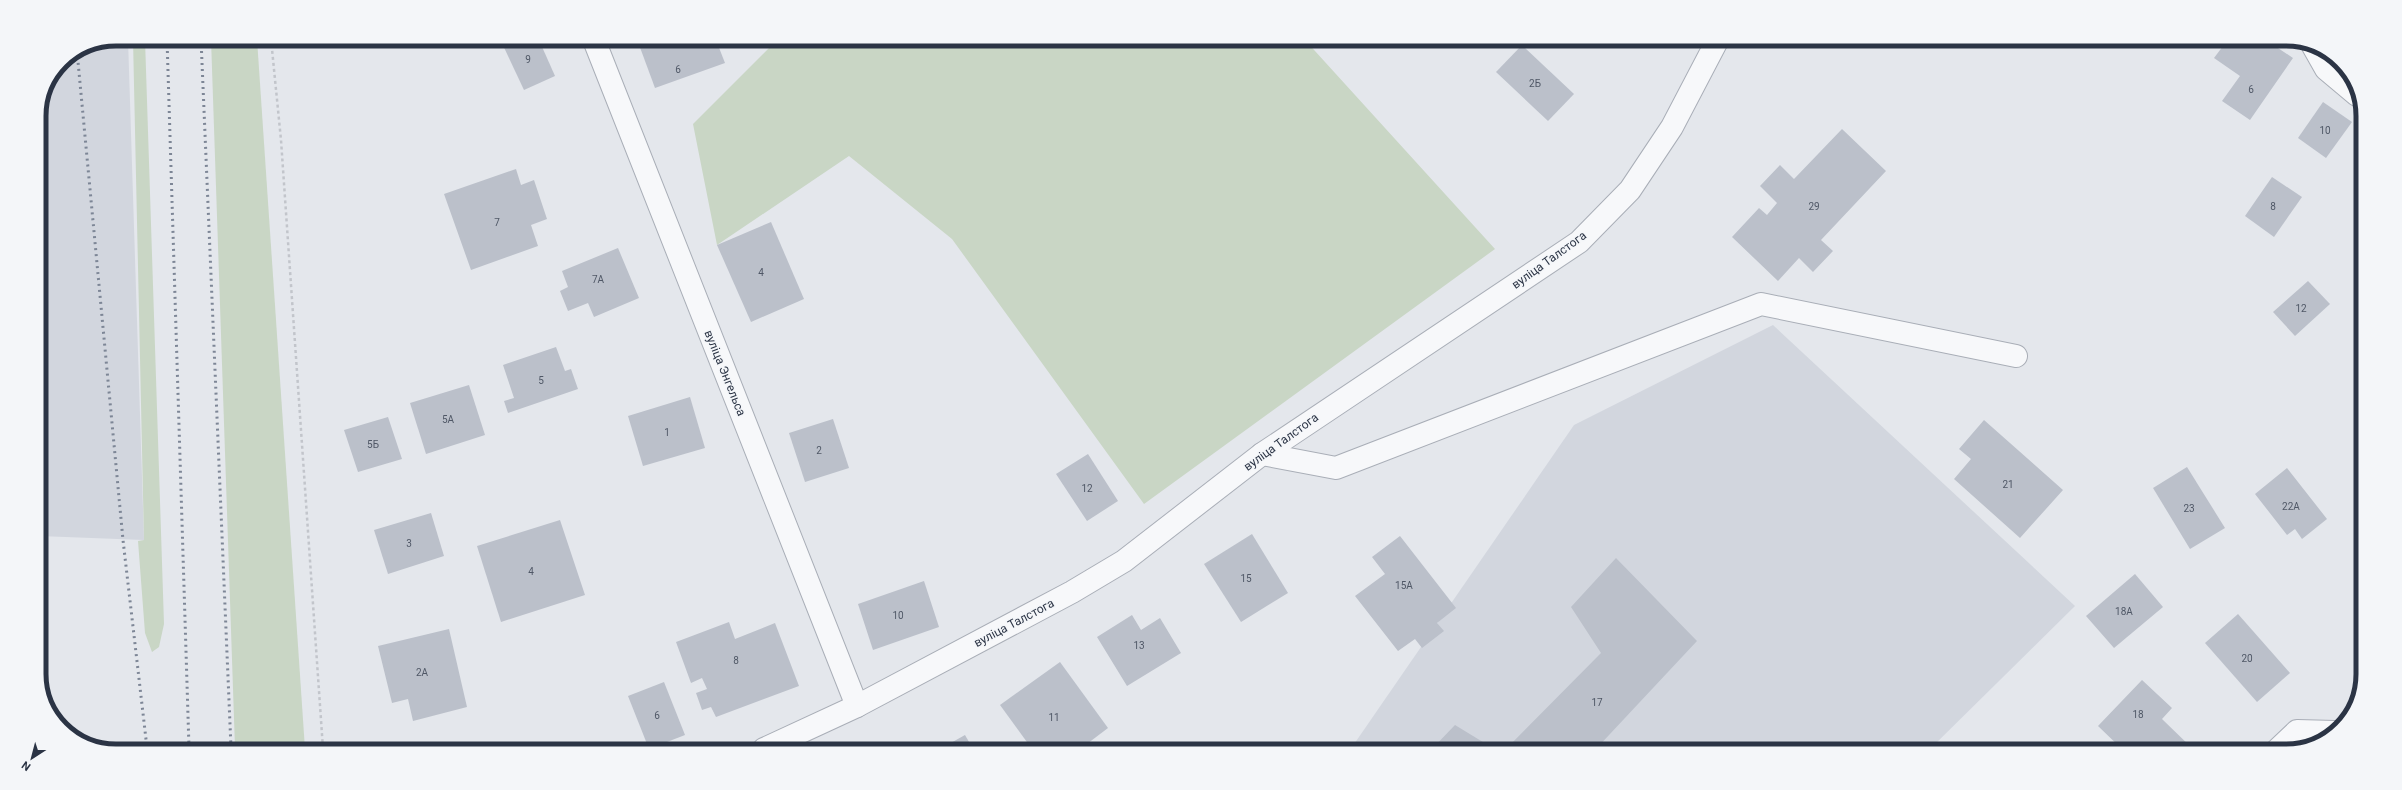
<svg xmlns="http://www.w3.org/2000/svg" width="2402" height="790" font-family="Roboto,sans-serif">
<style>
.built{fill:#d2d6de}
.green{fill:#c9d6c5}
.building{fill:#bbc0ca}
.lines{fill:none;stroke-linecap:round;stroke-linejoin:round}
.minor-casing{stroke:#a9aeb7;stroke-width:24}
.path{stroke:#c2c5cb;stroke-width:2.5;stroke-dasharray:3 3;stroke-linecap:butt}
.minor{stroke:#f7f8fa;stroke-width:22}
.rail{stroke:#7d8696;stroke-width:3;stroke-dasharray:2 4;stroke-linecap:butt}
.labels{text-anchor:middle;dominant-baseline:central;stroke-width:3;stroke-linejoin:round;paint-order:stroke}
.number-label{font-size:10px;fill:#4f5766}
.street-label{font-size:12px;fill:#2b3445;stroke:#f4f6f9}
.rim{fill:none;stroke:#2b3445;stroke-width:5}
</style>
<rect width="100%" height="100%" fill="#e4e7ec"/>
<g class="built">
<path d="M116 39H128L144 540 39 536V116L45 86 62 61 87 45Z"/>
<path d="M1773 325 2075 606 1928 751 1350 750 1574 425Z"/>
</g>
<g class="green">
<path d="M133 39H145L164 624 159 647 152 652 145 633 138 541 144 540Z"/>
<path d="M211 39H257L305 749 235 748Z"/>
<path d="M777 40H1305L1495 249 1144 504 952 239 849 156 717 245 693 124Z"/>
</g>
<g class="building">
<path d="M504 39 539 40 555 76 524 90 501 41Z"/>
<path d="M644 40H716L725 63 655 88 638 42Z"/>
<path d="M2226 42H2269L2293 58 2250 120 2222 101 2240 76 2214 58Z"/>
<path d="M1522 45 1574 94 1548 121 1496 72Z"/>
<path d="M2323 102 2352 122 2326 158 2298 138Z"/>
<path d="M1842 129 1886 171 1821 240 1833 251 1813 272 1799 258 1778 281 1732 237 1759 208 1767 215 1777 203 1760 186 1780 165 1794 179Z"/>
<path d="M516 169 521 185 534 180 547 219 531 225 538 246 471 270 444 194Z"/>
<path d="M2272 177 2302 197 2274 237 2245 216Z"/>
<path d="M771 222 804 299 751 322 717 245Z"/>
<path d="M618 248 639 298 594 317 588 303 568 311 560 291 568 287 562 271Z"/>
<path d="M2308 281 2330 304 2295 336 2273 312Z"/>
<path d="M556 347 565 371 571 369 578 389 508 413 504 401 514 398 503 365Z"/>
<path d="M469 385 485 435 426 454 410 403Z"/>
<path d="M690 397 705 448 643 466 628 416Z"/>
<path d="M388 417 402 459 358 472 344 430Z"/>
<path d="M833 419 849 468 805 482 789 433Z"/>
<path d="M1984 420 2063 490 2020 538 1954 479 1971 459 1959 449Z"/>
<path d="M1088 454 1118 501 1087 521 1056 474Z"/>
<path d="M2187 467 2225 528 2190 549 2153 488Z"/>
<path d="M2287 468 2327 519 2302 539 2295 529 2287 535 2255 494Z"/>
<path d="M431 513 444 556 388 574 374 530Z"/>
<path d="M560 520 585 595 501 622 477 546Z"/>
<path d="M1252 534 1288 593 1241 622 1204 564Z"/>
<path d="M1400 536 1456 608 1437 623 1444 631 1422 648 1415 639 1398 651 1355 596 1385 574 1372 557Z"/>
<path d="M1616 558 1697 641 1595 750H1505L1601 653 1571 607Z"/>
<path d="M2135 574 2163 607 2114 648 2086 616Z"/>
<path d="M924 581 939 627 873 650 858 604Z"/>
<path d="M2238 614 2290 673 2257 702 2205 643Z"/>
<path d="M1132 615 1141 630 1160 618 1181 653 1127 686 1097 637Z"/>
<path d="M729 622 735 639 775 623 799 686 716 717 711 707 702 710 696 693 707 689 702 678 691 683 676 642Z"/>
<path d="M449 629 467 707 413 721 408 699 392 703 378 646Z"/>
<path d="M1060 662 1108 728 1079 750 1032 749 1000 705Z"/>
<path d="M2142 680 2172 708 2162 719 2195 751H2124L2098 726Z"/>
<path d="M664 682 685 735 649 749 628 696Z"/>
<path d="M1455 725 1496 750H1431Z"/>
<path d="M965 735 973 749H940Z"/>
</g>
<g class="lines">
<defs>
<g id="minor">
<path d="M594 40 857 706"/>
<path d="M2313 46 2326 69 2357 95"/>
<path d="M1262 454 1336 468 1761 304 2016 356"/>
<path d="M764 749 857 706 1072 592 1124 561 1262 454 1579 242 1630 190 1672 127 1717 41"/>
<path d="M2276 751 2297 731 2335 732"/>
</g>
</defs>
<use href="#minor" class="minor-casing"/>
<path class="path" d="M271 39 281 140 323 749"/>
<use href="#minor" class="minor"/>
<g class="rail">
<path d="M167 39 189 748"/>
<path d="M201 39 231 748"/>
<path d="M77 51 123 540 147 748"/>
</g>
</g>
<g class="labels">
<g class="number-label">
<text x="528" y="59">9</text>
<text x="678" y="69">6</text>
<text x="1535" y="83">2Б</text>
<text x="2251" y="89">6</text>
<text x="2325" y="130">10</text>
<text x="1814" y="206">29</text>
<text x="2273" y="206">8</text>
<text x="497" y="222">7</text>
<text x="761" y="272">4</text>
<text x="598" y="279">7А</text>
<text x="2301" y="308">12</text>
<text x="541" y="380">5</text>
<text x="448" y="419">5А</text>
<text x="667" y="432">1</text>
<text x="373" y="444">5Б</text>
<text x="819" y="450">2</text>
<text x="2008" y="484">21</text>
<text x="1087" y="488">12</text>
<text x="2291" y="506">22А</text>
<text x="2189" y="508">23</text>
<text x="409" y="543">3</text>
<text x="531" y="571">4</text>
<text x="1246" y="578">15</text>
<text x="1404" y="585">15А</text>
<text x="2124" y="611">18А</text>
<text x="898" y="615">10</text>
<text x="1139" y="645">13</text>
<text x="2247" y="658">20</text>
<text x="736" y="660">8</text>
<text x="422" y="672">2А</text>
<text x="1597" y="702">17</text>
<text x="2138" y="714">18</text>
<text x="657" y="715">6</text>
<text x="1054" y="717">11</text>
</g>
<g class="street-label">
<text transform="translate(1549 260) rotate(-36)">вуліца Талстога</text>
<text transform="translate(725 373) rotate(68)">вуліца Энгельса</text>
<text transform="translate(1281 442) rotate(-36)">вуліца Талстога</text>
<text transform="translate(1014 623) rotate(-28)">вуліца Талстога</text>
</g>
</g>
<path d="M0 0H2402V790H0ZM116 46H2286A70 70 0 0 1 2356 116V674A70 70 0 0 1 2286 744H116A70 70 0 0 1 46 674V116A70 70 0 0 1 116 46Z" fill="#f4f6f9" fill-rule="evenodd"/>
<path class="rim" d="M116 46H2286A70 70 0 0 1 2356 116V674A70 70 0 0 1 2286 744H116A70 70 0 0 1 46 674V116A70 70 0 0 1 116 46Z"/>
<g transform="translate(32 758) rotate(216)" stroke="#f4f6f9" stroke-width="3" paint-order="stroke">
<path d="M0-3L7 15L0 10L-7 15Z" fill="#2b3445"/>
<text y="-6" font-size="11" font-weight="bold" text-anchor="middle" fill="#2b3445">N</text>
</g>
</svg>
